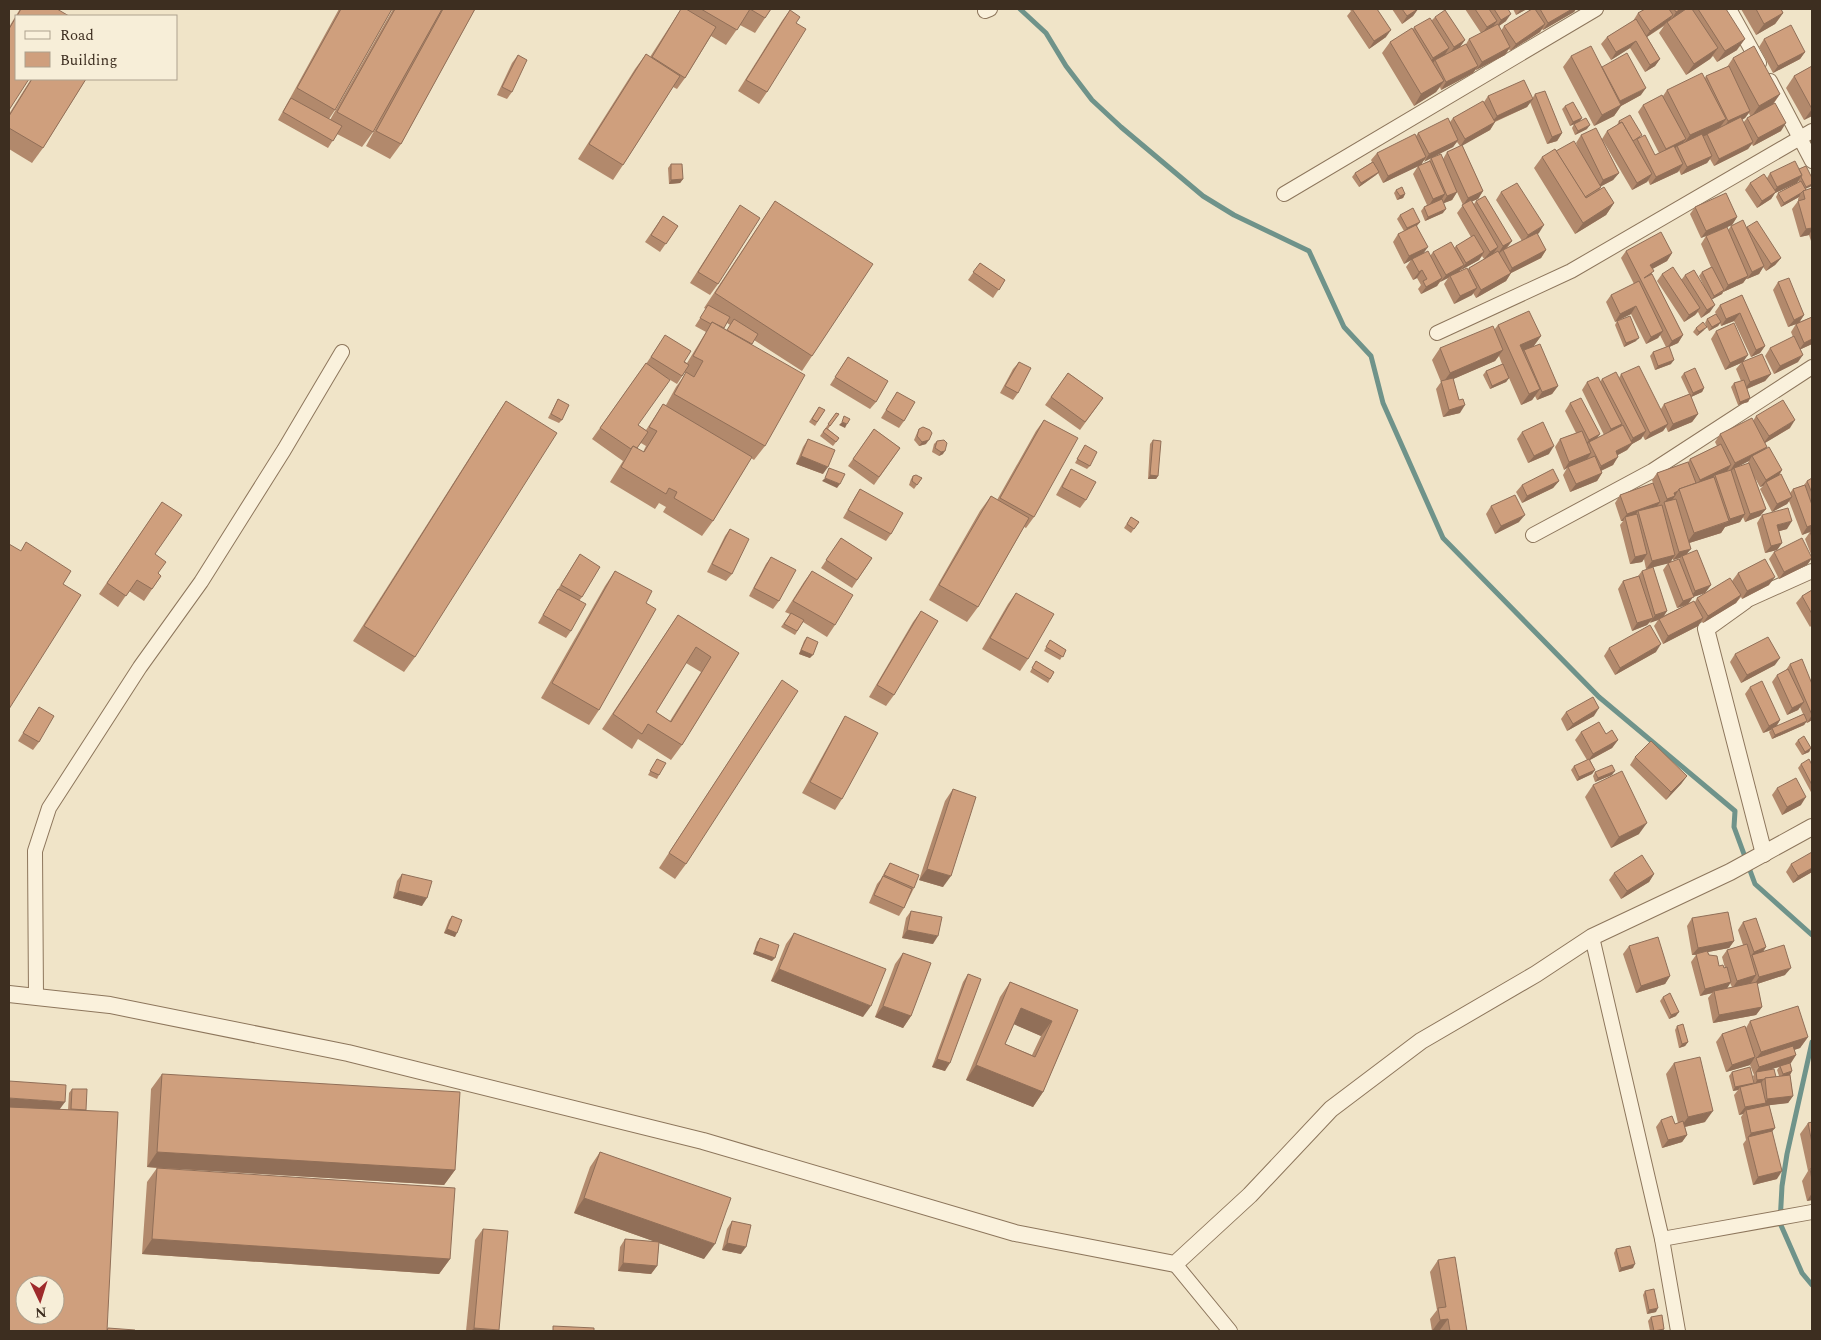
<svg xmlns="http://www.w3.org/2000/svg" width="1821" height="1340" font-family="Spectral,serif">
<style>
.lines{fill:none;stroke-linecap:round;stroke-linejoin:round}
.stream{stroke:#6f938a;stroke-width:5}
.minor-casing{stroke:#8d765c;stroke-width:16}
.tertiary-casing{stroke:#8d765c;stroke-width:18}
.minor{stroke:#faf1dc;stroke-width:14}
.tertiary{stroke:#faf1dc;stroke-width:16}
.wall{fill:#b2896c;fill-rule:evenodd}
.shaded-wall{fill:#916f58}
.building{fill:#cf9f7d;stroke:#916f58;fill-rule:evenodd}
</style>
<rect width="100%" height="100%" fill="#f0e4c8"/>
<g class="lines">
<g class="stream">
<path d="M1020 9 1046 33 1066 66 1092 100 1121 127 1203 196 1234 215 1309 251 1344 327 1371 356 1383 403 1443 538 1599 697 1735 811 1734 827 1755 884 1812 935"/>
<path d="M1812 1042 1787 1154 1782 1186 1780 1223 1802 1273 1812 1285"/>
</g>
<defs>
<g id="minor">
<path d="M1729 9 1759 63"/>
<path d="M985 11 990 9"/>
<path d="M1770 81 1812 161"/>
<path d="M1284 194 1596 9"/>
<path d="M1437 333 1571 271 1812 131"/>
<path d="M1533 535 1652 471 1812 367"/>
<path d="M1745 601 1812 571"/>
<path d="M1592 937 1662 1239 1812 1212"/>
<path d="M36 997 35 851 49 808 140 667 201 582 284 450 342 352"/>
<path d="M1662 1239 1678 1331"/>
<path d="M1175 1264 1230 1331"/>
</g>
<g id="tertiary">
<path d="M1745 601 1706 629 1764 854"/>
<path d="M9 994 110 1005 348 1053 703 1141 1015 1233 1175 1264 1250 1195 1331 1109 1421 1041 1536 974 1592 937 1730 872 1812 827"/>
</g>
</defs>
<use href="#minor" class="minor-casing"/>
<use href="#tertiary" class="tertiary-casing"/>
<use href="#minor" class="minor"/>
<use href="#tertiary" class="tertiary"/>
</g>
<g class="wall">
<path d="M20 9H57L9 110V27Z"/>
<path d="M339 9H392L335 110 329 119 330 120 393 9H475L401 144 390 159 366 146 386 109 373 132 362 147 337 134 328 148 278 120Z"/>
<path d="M681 9H771L755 33 740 25 726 45 711 36 685 78 677 89 673 87 623 165 613 180 578 159 635 69 646 54 650 57Z"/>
<path d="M1349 9H1377L1386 37 1369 49 1347 16 1351 11Z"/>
<path d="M1392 9H1418L1413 16 1402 24Z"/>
<path d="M1465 9H1508L1506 21 1499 26 1501 31 1504 26 1532 9H1576L1574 12 1543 30 1542 29 1540 32 1510 51 1509 49 1505 55 1476 70V69L1473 73 1441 90 1440 87 1436 92 1414 106 1382 53 1390 42 1413 29 1414 27 1432 20 1435 17 1465 40 1460 47 1466 44 1469 39 1481 33Z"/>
<path d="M1513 9H1527L1516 15Z"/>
<path d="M1645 9H1726L1737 50 1717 62 1713 56 1710 59 1686 75 1659 33 1664 26 1647 37 1660 59 1655 66 1645 72 1630 48 1611 60 1601 44 1607 37 1633 21 1638 13Z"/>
<path d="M1741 9H1781L1783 13 1775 24 1756 35Z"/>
<path d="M790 10 796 23 767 92 759 104 738 91 782 21Z"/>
<path d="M1764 39 1805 52 1800 59 1773 73 1759 47Z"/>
<path d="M518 55 512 92 507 99 497 95 512 63Z"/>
<path d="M1571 56 1601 67 1641 95 1621 106 1614 116 1594 126 1563 67Z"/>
<path d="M1733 58 1780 94 1774 103 1781 131 1753 146 1752 144 1748 149 1714 166 1710 159 1707 163 1681 175 1679 170 1678 172 1650 185 1648 180 1647 182 1632 190 1602 139 1619 173 1613 180 1601 186V187L1600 189 1614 203 1606 215 1575 234 1534 168 1542 157 1556 151 1579 150 1576 143 1581 135 1602 139 1607 131 1617 125 1619 121 1641 138 1655 155 1659 153 1638 112 1643 105 1663 96 1667 90 1705 78 1706 76 1727 67ZM1749 113 1750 116 1747 118 1743 123 1742 120 1745 118Z"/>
<path d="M1812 66V116L1804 120 1786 88 1794 76Z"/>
<path d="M31 79H86L43 148 32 163 9 149V114Z"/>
<path d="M1535 94 1562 133 1557 141 1547 144 1530 102 1527 107 1495 122 1490 130 1462 145 1483 191 1478 199 1472 201 1474 204 1476 201 1512 241 1507 248 1522 241 1496 200 1501 192 1539 233 1537 234 1546 250 1541 258 1511 273 1506 281 1476 298 1473 293 1472 295 1454 304 1444 284 1448 278 1440 282 1437 286 1421 294 1418 289 1421 285 1417 278 1413 280 1406 267 1411 260 1404 264 1393 242 1398 234 1404 231 1397 219 1400 215 1420 222 1417 226 1423 253 1430 256 1433 252 1454 248 1456 246 1471 237 1457 213 1463 205 1457 192 1452 200 1443 203V213L1425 221 1421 211 1424 207 1427 205 1413 174 1418 166 1383 183 1378 173 1376 175 1359 187 1352 177 1355 173 1372 162 1371 160 1377 153 1416 136 1418 133 1450 122 1453 118 1484 102 1488 96 1532 99ZM1457 142 1460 146 1447 152 1443 159 1431 158 1429 161 1421 165 1423 161 1453 147ZM1482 256 1484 259 1469 268 1468 269 1459 271 1460 270H1461L1479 260Z"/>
<path d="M1565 106 1582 118 1579 121 1587 129 1575 135 1572 128 1574 124 1570 126 1562 109Z"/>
<path d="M671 164 683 179 680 183 669 184 668 168Z"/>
<path d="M1806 166V190L1812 188V244L1809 235 1800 237 1792 209 1798 201V199L1799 197 1781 207 1776 197 1778 193 1799 182 1798 181 1797 183 1775 193 1771 199 1757 208 1745 190 1750 183 1767 178 1770 173 1799 169Z"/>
<path d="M1396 190 1405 194 1403 198 1397 200 1394 193Z"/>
<path d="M775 201 812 356 802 371 754 340 752 344 765 446 754 460 751 458 713 521 702 536 663 512 666 507 659 503 655 509 610 482 623 461 592 439 646 363V364L660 343 687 363 706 332 695 326 706 309 704 308ZM727 323 730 325 727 330 724 328ZM685 372 686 373 676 387 666 405 663 404 646 430 638 425 667 378 677 384ZM641 443 646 446 643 452 637 448Z"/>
<path d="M740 205 718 284 710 295 690 283Z"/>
<path d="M1695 207 1737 217 1732 225 1701 238 1690 214Z"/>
<path d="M663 216 678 226 660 252 645 242Z"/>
<path d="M1731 226 1746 228 1747 227 1781 258 1775 265 1766 271 1763 267 1759 274 1747 279H1746L1743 283 1723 292 1722 294 1712 299 1710 312 1701 318 1698 312 1695 315 1684 322 1657 281 1662 274 1682 279 1685 275 1706 291 1699 276 1702 272 1711 267 1701 244 1706 236 1728 230Z"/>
<path d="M1626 251 1672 253 1667 261 1652 269V275L1683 335 1678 343 1669 347 1671 364 1655 370 1650 356 1653 352 1666 347 1660 335 1658 338 1646 344 1631 314 1615 322 1606 302 1611 295 1634 284 1621 258Z"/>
<path d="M980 263 1005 280 993 298 968 280Z"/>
<path d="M1778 282 1804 315 1799 322 1812 317V344L1801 349 1798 362 1774 374 1765 356 1770 348 1793 337 1791 332 1796 324 1788 327 1773 290Z"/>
<path d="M1742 295 1765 346 1760 353 1751 357 1734 321 1721 326 1720 323 1718 326 1709 331 1705 323 1707 319 1716 314 1715 312 1720 305Z"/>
<path d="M1617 321 1636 341 1624 347 1615 325Z"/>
<path d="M1498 325 1541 336 1533 347 1558 386 1552 394 1537 400 1535 396 1532 400 1521 405 1509 378 1506 382 1490 389 1483 375 1486 371 1502 364 1499 356 1495 361 1453 379 1460 413 1443 417 1436 389 1441 382 1432 360 1440 348 1494 330Z"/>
<path d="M1696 328 1704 330 1697 336 1693 332Z"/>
<path d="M1716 331 1744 361 1771 374 1765 381 1747 389 1750 398 1748 402 1738 405 1731 387 1734 383 1741 381 1736 369 1741 363 1725 370 1711 339Z"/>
<path d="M848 357 876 402 870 409 830 385Z"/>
<path d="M1019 362 1018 393 1013 400 1000 393 1013 369Z"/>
<path d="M1068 373 1103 398 1080 430 1045 405Z"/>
<path d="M1684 373 1704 388 1702 392 1691 397 1698 414 1692 422 1668 432 1666 427 1663 431 1645 440 1643 436 1641 439 1632 444 1627 450 1618 455 1613 465 1601 471 1602 473 1597 481 1570 492 1563 475 1567 468 1564 470 1555 447 1560 439 1576 433 1565 411 1570 403 1600 434 1597 438 1604 435 1582 390 1587 382H1600L1602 379 1619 378 1621 374 1661 409 1664 404 1689 394 1681 377Z"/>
<path d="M897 392 904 421 899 428 881 418Z"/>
<path d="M558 399 562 420 559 423 548 418Z"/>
<path d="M506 401 415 657 404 672 353 641 496 416Z"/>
<path d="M819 407 825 410 815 426 809 422Z"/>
<path d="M836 413 839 414 828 429 839 438 833 446 820 436Z"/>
<path d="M1756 416 1790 428 1765 443 1767 447 1765 449 1782 470 1779 475 1790 493 1793 489 1804 485 1807 481 1812 478V557L1805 539 1810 532 1802 535 1789 501 1787 504 1772 512 1760 489 1763 486 1760 487 1755 478 1766 509 1760 516 1745 522 1743 517 1740 522 1725 527 1721 533 1689 543 1687 554 1711 585 1705 593 1693 597 1689 603 1695 602 1697 598 1732 581 1738 573 1769 585 1742 599 1741 597 1736 603 1703 623 1701 621 1698 626 1663 644 1654 626 1658 620 1650 622 1647 625 1632 631 1618 589 1623 581 1638 576 1642 571 1667 611 1663 616 1684 606 1677 608 1663 570 1668 563 1646 569 1644 559 1642 562 1630 564 1620 525 1623 521H1621L1615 503 1620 495 1653 483 1652 480 1657 473 1688 462 1690 459 1717 446 1715 442 1720 434 1753 421ZM1749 461 1747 464 1735 468 1746 462ZM1673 558V560L1680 558 1679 559 1670 562Z"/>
<path d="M1044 420 1034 517 1026 528 1024 527 978 607 967 622 929 600 980 511 991 496 997 500 1036 431Z"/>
<path d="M874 429 900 448 874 485 848 466Z"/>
<path d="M919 429 926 444 919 446 914 440 917 433Z"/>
<path d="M1522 432 1549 454 1528 463 1517 439Z"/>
<path d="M808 439 823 474 796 464 803 447Z"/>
<path d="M1153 440 1158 476 1156 479H1148L1150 444Z"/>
<path d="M937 441 943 454 939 456 932 452 934 444Z"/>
<path d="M1085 445 1090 466 1087 469 1075 463Z"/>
<path d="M1071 469 1086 500 1080 508 1056 495 1066 477Z"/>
<path d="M913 476 922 478 914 489 909 485 911 479Z"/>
<path d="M1559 481 1553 488 1522 503 1516 492 1522 485Z"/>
<path d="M860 489 891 534 886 541 843 518 855 497Z"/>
<path d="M162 502 155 554 158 573 161 576 144 601 129 591 118 607 99 594Z"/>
<path d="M1491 506 1519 522 1495 534 1486 514Z"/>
<path d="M1762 515 1787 529 1779 531 1782 543 1777 550 1765 553 1757 523Z"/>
<path d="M1131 517 1139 522 1131 533 1124 528Z"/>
<path d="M730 529 732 574 726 581 707 572 725 536Z"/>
<path d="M841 538 872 558 852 588 821 568Z"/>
<path d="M1774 552 1812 558 1807 565 1779 579 1769 559Z"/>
<path d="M580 554 582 597 579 601 571 631 566 638 538 623 553 597Z"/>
<path d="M771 557 779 601 773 609 749 596 766 564Z"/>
<path d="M615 571 646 603 599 710 589 725 541 698 605 586Z"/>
<path d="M812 571 835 625 827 637 803 622 795 635 781 627 790 614 785 612 804 582Z"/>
<path d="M1812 590V625L1810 627 1796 603 1802 596Z"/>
<path d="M1016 593 1028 659 1020 671 982 649 1008 604Z"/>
<path d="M921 611 894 695 886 706 869 697 913 622Z"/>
<path d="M678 615 739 653 682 745 671 760 638 739 632 749 602 729ZM686 663 701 672 670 721 656 712Z"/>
<path d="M807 637 810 658 799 654 804 641Z"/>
<path d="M1050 640 1066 650 1060 660 1044 651Z"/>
<path d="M1609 648 1656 652 1615 675 1604 656Z"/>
<path d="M1735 654 1775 665 1741 683 1730 662Z"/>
<path d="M1036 661 1054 672 1048 683 1030 672Z"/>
<path d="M1790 664 1812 684V720L1807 723 1806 722 1804 725 1772 739 1769 732 1771 730 1763 733 1745 694 1750 687 1780 720 1776 727 1803 714 1800 707 1798 710 1787 715 1772 682 1777 675 1786 670Z"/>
<path d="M782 680 686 864 675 879 659 868Z"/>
<path d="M39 707V742L33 750 18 741Z"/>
<path d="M1566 712 1594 716 1567 731 1561 719Z"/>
<path d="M845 716 842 799 835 810 802 793 838 728Z"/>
<path d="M1581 732 1606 734 1618 740 1612 748 1590 760 1595 770 1592 774 1577 781 1571 770 1574 766 1587 760 1575 740Z"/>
<path d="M1798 740 1811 748 1809 752 1802 755 1795 744Z"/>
<path d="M1635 757 1687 776 1681 784 1666 800 1630 765Z"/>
<path d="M657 759 659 775 657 779 648 775Z"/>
<path d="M1801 764 1812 765V794L1798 768Z"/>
<path d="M1595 772 1612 775 1595 782 1593 776Z"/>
<path d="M1593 785 1639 834 1611 848 1585 797Z"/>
<path d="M1777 788 1801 805 1782 815 1772 795Z"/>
<path d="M953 789 943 887 919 880 945 801Z"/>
<path d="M890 863 914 888 904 908 899 916 869 903 877 884 881 879 885 871Z"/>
<path d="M1791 864 1812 872 1793 883 1786 872Z"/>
<path d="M1614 873 1654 874 1649 882 1621 899 1609 880Z"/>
<path d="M402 874 422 906 393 898 397 881Z"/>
<path d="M911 911 933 944 902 938 906 918Z"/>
<path d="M452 916 455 937 444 933 449 920Z"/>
<path d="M1692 918 1734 941 1729 948 1708 952 1709 955 1719 966 1725 968 1722 957 1727 950 1743 945 1738 930 1743 922 1766 947 1763 951 1785 975 1757 984 1762 1007 1756 1015 1713 1023 1708 998 1712 993 1700 996 1691 962 1696 955H1692L1687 926ZM1730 983 1732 987 1727 988Z"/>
<path d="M794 933 863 1017 771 981 786 944Z"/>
<path d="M760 938 772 961 753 954 757 942Z"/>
<path d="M1629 946 1670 976 1665 984 1636 993 1623 954Z"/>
<path d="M903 953 911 1016 903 1028 875 1017 895 964Z"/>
<path d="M968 974 945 1071 932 1067 963 982Z"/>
<path d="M1010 982 1078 1010 1043 1092 1033 1107 966 1080 1000 997ZM1014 1024 1041 1036 1032 1055 1005 1044Z"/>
<path d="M1663 997 1676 1016 1669 1019 1660 1001Z"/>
<path d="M1750 1021 1808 1037 1800 1048 1794 1050 1796 1055 1790 1063 1792 1071 1790 1075 1793 1096 1788 1103 1769 1105 1775 1128 1772 1131 1777 1179 1753 1185 1743 1144 1746 1140 1741 1117 1743 1114 1739 1115 1734 1095 1738 1090 1733 1091 1729 1076 1732 1072 1754 1083 1753 1084H1754L1753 1076 1754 1075 1750 1065 1752 1062 1750 1065 1726 1072 1716 1042 1722 1034 1746 1028ZM1779 1067 1777 1070 1779 1076 1776 1077 1771 1069Z"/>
<path d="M1677 1026 1688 1042 1685 1046 1679 1048 1675 1030Z"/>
<path d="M1674 1063 1705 1122 1685 1127 1687 1135 1682 1142 1662 1148 1656 1127 1661 1120 1675 1124 1678 1123 1666 1074Z"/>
<path d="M162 1074 455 1170 444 1185 177 1169 450 1259 439 1274 142 1254 147 1182 157 1168 147 1167 151 1089Z"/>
<path d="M72 1089 86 1111 107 1329 108 1328 134 1331H9L59 1109 68 1110 69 1093Z"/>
<path d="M1812 1122V1200L1807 1201 1802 1181 1808 1171 1800 1134 1808 1123Z"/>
<path d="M600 1152 704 1259 659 1243 657 1266 651 1274 618 1271 620 1247 625 1239 656 1242 574 1213 590 1167Z"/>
<path d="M732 1221 741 1254 722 1250 727 1229Z"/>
<path d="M483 1229 498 1331H466L475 1240Z"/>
<path d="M1616 1249 1633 1268 1619 1272 1614 1253Z"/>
<path d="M1438 1260 1467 1331H1440V1330L1432 1331 1430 1319 1437 1310 1430 1272Z"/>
<path d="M1645 1291 1656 1312 1647 1314 1643 1295Z"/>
<path d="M1651 1317 1663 1331H1650L1648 1321Z"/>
</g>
<g class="shaded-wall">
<path d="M1418 9 1413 16 1402 24 1407 16Z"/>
<path d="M1521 9H1527L1516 15Z"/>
<path d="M1572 9H1576L1574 12 1543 30 1548 23Z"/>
<path d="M1681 9H1687L1671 20 1676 12Z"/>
<path d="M1783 13 1775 24 1756 35 1764 24Z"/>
<path d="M1511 14 1506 21 1496 28 1501 20Z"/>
<path d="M1673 15 1668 23 1667 22 1664 25 1644 39 1650 31Z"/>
<path d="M1497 21 1492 28 1481 35 1487 27Z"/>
<path d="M1545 24 1540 32 1510 51 1516 44Z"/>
<path d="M1391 30 1386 37 1369 49 1374 41Z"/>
<path d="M1745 39 1737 50 1717 62 1725 51Z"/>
<path d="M1465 40 1459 48 1449 55 1454 47Z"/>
<path d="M1636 41 1630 48 1611 60 1616 52Z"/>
<path d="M1510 47 1505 55 1476 70 1482 62Z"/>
<path d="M1449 48 1444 56 1435 60 1434 62 1427 66 1433 58Z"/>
<path d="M1718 48 1710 59 1686 75 1694 64Z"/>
<path d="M1805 52 1800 59 1773 73 1778 66Z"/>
<path d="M1660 59 1655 66 1645 72 1650 65Z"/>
<path d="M1478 66 1473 73 1441 90 1446 82Z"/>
<path d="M1444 81 1436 92 1414 106 1421 94Z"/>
<path d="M1646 88 1641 95 1621 106 1614 116 1594 126 1602 115 1616 108 1620 101Z"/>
<path d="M1780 94 1772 105 1751 117 1759 106Z"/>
<path d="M1533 99 1527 107 1491 123 1497 116Z"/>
<path d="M1812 109V116L1804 120Z"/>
<path d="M1750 111 1745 118 1723 129 1728 121Z"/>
<path d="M1582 118 1579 122 1570 126 1573 122Z"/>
<path d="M1726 119 1718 130 1682 146 1690 135Z"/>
<path d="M1495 122 1490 130 1460 147 1465 139Z"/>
<path d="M1786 123 1781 131 1753 146 1758 138Z"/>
<path d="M1590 125 1587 129 1575 135 1578 131Z"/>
<path d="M1562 133 1557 141 1547 144 1552 137Z"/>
<path d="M1686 139 1680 147 1677 146 1674 150 1661 156 1666 149Z"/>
<path d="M1458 140 1453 147 1424 162 1429 154Z"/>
<path d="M1753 142 1748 149 1714 166 1719 159Z"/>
<path d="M1712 156 1707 163 1681 175 1687 167Z"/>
<path d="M1426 157 1421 165 1383 183 1388 176Z"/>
<path d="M1683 164 1678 172 1650 185 1656 177Z"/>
<path d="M1379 172 1376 175 1359 187 1361 183Z"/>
<path d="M1619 173 1613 180 1598 188 1603 180Z"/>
<path d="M1652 174 1647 182 1632 190 1637 183Z"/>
<path d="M1802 175 1797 183 1775 193 1771 199 1757 208 1762 201 1772 194 1777 187Z"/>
<path d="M683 179 680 183 669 184 671 180Z"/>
<path d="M1812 184V186L1803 190 1806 187Z"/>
<path d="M1483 191 1478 199 1463 205 1468 198Z"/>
<path d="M1457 192 1452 200 1442 204 1447 196Z"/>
<path d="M1801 193 1799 197 1781 207 1784 203Z"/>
<path d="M1405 194 1403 198 1397 200 1400 196Z"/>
<path d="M1445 194 1440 202 1428 207 1433 199Z"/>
<path d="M1614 203 1606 215 1575 234 1583 223Z"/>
<path d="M1446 209 1443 213 1425 221 1428 217Z"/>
<path d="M1737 217 1732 225 1701 238 1706 231Z"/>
<path d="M1420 222 1417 225 1404 232 1407 228Z"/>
<path d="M1544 225 1539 233 1523 243 1528 235Z"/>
<path d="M1812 228V230L1809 235 1800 237 1806 229Z"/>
<path d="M1512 241 1506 248 1498 254 1503 246Z"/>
<path d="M1428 247 1423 254 1404 264 1409 256Z"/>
<path d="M1498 247 1493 254 1484 259 1490 252Z"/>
<path d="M1546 250 1541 258 1507 275 1512 268Z"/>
<path d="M1484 252 1479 260 1461 270 1466 263Z"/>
<path d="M1672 253 1667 261 1645 273 1650 265Z"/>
<path d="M1781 258 1775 265 1766 271 1771 264Z"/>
<path d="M1464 265 1458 273 1450 276 1448 278 1440 282 1446 275Z"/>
<path d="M1764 266 1759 274 1747 279 1752 272Z"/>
<path d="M1422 270 1417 278 1413 280 1419 272Z"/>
<path d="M1511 273 1506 281 1476 298 1481 290Z"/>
<path d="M1748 276 1743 283 1723 292 1722 294 1711 300 1714 296 1724 291 1728 285Z"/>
<path d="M1442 278 1437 286 1421 294 1426 287Z"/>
<path d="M1477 288 1472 295 1454 304 1460 296Z"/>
<path d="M1715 305 1710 312 1701 318 1707 310Z"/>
<path d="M1636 306 1631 314 1615 322 1620 314Z"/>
<path d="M1700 308 1695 315 1684 322 1689 315Z"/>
<path d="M1740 313 1734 321 1721 326 1726 319Z"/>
<path d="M1804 315 1799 323 1788 327 1794 320Z"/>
<path d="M1721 322 1718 326 1709 331 1712 327Z"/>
<path d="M1707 327 1704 330 1697 336 1699 332Z"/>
<path d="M1663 331 1658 338 1646 344 1651 337Z"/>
<path d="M1683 335 1678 343 1667 348 1672 341Z"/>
<path d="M1541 336 1533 347 1524 350 1523 352 1520 345Z"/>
<path d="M1639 338 1636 341 1624 347 1626 343Z"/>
<path d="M1812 339V344L1799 350 1804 343Z"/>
<path d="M1765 346 1760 353 1751 357 1756 350Z"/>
<path d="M1503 350 1495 361 1442 384 1450 373Z"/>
<path d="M1748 355 1743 362H1742L1741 363 1725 370 1730 363Z"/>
<path d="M1803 355 1798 362 1774 374 1780 366Z"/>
<path d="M1674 360 1671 364 1655 370 1658 366Z"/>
<path d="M1771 374 1765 381 1744 390 1750 382Z"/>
<path d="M1509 378 1506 382 1490 389 1492 386Z"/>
<path d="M1558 386 1552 394 1537 400 1542 392Z"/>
<path d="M1704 388 1702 392 1691 397 1693 393Z"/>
<path d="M1540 389 1532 400 1521 405 1529 394Z"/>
<path d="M1750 398 1748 402 1738 405 1740 402Z"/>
<path d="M1465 405 1460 413 1443 417 1449 410Z"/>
<path d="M1698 414 1692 422 1668 432 1673 424Z"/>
<path d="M1795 420 1790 428 1763 444 1769 436Z"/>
<path d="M842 422 847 424 845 428 839 425Z"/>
<path d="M1622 424 1617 432 1605 437 1611 429Z"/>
<path d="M1668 424 1663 431 1645 440 1650 433Z"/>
<path d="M1646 431 1641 439 1632 444 1627 450 1610 459 1616 451 1628 445 1633 438Z"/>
<path d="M1600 434 1594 442H1589L1587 446 1584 447 1589 440Z"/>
<path d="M929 440 926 444 919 446 922 442Z"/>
<path d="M1554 446 1549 454 1528 463 1534 456Z"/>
<path d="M1767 447 1761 454 1752 456 1749 461 1730 471 1735 463Z"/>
<path d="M945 451 943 454 939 456 941 452Z"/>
<path d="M1591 453 1586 461 1568 467 1567 468 1564 470 1569 462Z"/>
<path d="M801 456 828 467 823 474 796 464Z"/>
<path d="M1618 457 1613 465 1596 473 1601 466Z"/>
<path d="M1731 465 1726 473 1715 475 1712 479 1695 487 1700 480Z"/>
<path d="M1782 470 1777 478 1766 482 1763 486 1760 487 1766 480Z"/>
<path d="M1602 473 1597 481 1570 492 1576 484Z"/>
<path d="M1150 475 1158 476 1156 479H1148Z"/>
<path d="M825 478 840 484 837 488 822 481Z"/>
<path d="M1559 481 1553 488 1522 503 1527 496Z"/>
<path d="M1678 491 1670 504 1664 503 1667 499 1674 493Z"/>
<path d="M1792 497 1787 504 1772 512 1777 504Z"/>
<path d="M1660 502 1655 509 1638 511 1634 517H1625L1623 521H1621L1627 514Z"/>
<path d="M1766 509 1760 516 1745 522 1750 514Z"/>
<path d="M1745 514 1740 522 1725 527 1721 533 1686 544 1694 533 1728 522 1730 519Z"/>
<path d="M1525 515 1519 522 1495 534 1501 526Z"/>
<path d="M1792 521 1787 529 1772 533 1777 525Z"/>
<path d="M1812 525V531L1802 535 1807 527Z"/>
<path d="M1782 543 1777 550 1765 553 1771 546Z"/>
<path d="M1691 549 1685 556H1682L1680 558 1673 560 1679 552Z"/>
<path d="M1647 554 1642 562 1630 564 1635 557Z"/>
<path d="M1675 555 1670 563 1646 569 1652 561Z"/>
<path d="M1812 558 1807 565 1779 579 1784 572Z"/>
<path d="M1775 577 1769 585 1742 599 1747 591Z"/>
<path d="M1711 585 1705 593 1693 597 1688 604 1677 608 1683 601 1690 598 1695 591Z"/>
<path d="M1741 595 1736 603 1703 623 1708 616Z"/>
<path d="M1667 611 1662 619H1659L1658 620 1650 623 1655 615Z"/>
<path d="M1653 618 1647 625 1632 631 1637 623Z"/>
<path d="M1703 618 1698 626 1663 644 1668 636Z"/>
<path d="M1661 644 1656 652 1615 675 1620 668Z"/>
<path d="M801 650 813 655 810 658 799 654Z"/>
<path d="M1780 658 1775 665 1741 683 1747 675Z"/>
<path d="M1804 702 1798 710 1787 715 1792 708Z"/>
<path d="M1599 708 1594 716 1567 731 1573 724Z"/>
<path d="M1812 715V720L1807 723Z"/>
<path d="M1780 720 1775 728H1772L1771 730 1763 733 1769 726Z"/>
<path d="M1807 721 1804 725 1772 739 1775 735Z"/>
<path d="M1618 740 1612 748 1588 761 1593 754Z"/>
<path d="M1811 748 1809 752 1802 755 1805 752Z"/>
<path d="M1595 770 1592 774 1577 781 1579 777Z"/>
<path d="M1615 771 1612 775 1595 782 1598 778Z"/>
<path d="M1687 776 1681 784 1666 800 1671 792Z"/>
<path d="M1806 797 1801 805 1782 815 1787 807Z"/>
<path d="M1647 823 1639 834 1611 848 1619 837Z"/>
<path d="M1812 868V872L1793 883 1798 876Z"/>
<path d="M927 869 951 876 943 887 919 880Z"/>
<path d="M1654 874 1649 882 1621 899 1627 891Z"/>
<path d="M398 891 427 898 422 906 393 898Z"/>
<path d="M447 929 457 933 455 937 444 933Z"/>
<path d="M907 930 938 936 933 944 902 938Z"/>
<path d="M1734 941 1729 948 1692 955 1698 948Z"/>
<path d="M1766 947 1761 955H1752L1748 959 1754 952Z"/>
<path d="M755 951 775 958 772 961 753 954Z"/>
<path d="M1791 968 1785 975 1754 985 1759 977Z"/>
<path d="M779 969 871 1006 863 1017 771 981Z"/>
<path d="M1756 975 1751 983 1732 989 1737 981Z"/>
<path d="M1670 976 1665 984 1636 993 1641 986Z"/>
<path d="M1731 982 1726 990 1714 991 1712 993 1700 996 1705 989Z"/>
<path d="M883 1006 911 1016 903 1028 875 1017Z"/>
<path d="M1762 1007 1756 1015 1713 1023 1719 1015Z"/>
<path d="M1021 1008 1052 1021 1041 1036 1011 1023Z"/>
<path d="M1679 1012 1676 1016 1669 1019 1671 1015Z"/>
<path d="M1808 1037 1800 1048 1757 1062 1756 1059 1761 1052Z"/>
<path d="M1688 1042 1685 1046 1679 1048 1682 1044Z"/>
<path d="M1796 1055 1791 1063 1756 1074V1072L1754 1075 1759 1067Z"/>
<path d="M1755 1057 1750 1065 1726 1072 1732 1065Z"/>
<path d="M937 1059 950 1063 945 1071 932 1067Z"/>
<path d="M976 1065 1043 1092 1033 1107 966 1080Z"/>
<path d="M1792 1071 1790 1075 1780 1078 1783 1074Z"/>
<path d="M1764 1079 1761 1083 1755 1084 1757 1080Z"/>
<path d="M1754 1083 1751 1087H1740L1738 1090 1733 1091 1735 1087Z"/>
<path d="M1793 1096 1788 1103 1763 1106 1746 1110 1743 1114 1739 1115 1745 1107 1765 1103 1767 1099Z"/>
<path d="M9 1098 65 1102 57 1113 9 1110Z"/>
<path d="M1713 1111 1705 1122 1680 1128 1688 1117Z"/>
<path d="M1775 1128 1769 1135 1748 1137 1751 1133Z"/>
<path d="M1687 1135 1682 1142 1662 1148 1668 1140Z"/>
<path d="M157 1152 455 1170 444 1185 147 1167Z"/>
<path d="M1782 1171 1777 1179 1753 1185 1758 1177Z"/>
<path d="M1812 1193V1200L1807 1201Z"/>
<path d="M584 1198 715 1244 704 1259 574 1213Z"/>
<path d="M152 1239 450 1259 439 1274 142 1254Z"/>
<path d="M727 1243 746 1247 741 1254 722 1250Z"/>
<path d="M623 1263 657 1266 651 1274 618 1271Z"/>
<path d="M1635 1264 1633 1268 1619 1272 1621 1268Z"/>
<path d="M1658 1308 1656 1312 1647 1314 1649 1310Z"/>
<path d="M1448 1319 1440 1330 1432 1331 1440 1320Z"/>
<path d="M474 1328 499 1330 498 1331H471Z"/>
<path d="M1664 1329 1663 1331H1653H1654Z"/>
</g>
<g class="building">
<path d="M21 9H57L69 16H17Z"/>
<path d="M341 9H392L335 110 297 88Z"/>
<path d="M395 9H442L373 132 337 112Z"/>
<path d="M443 9H475L401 144 376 131Z"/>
<path d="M681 9H686L716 27 685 78 652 57Z"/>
<path d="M701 9H771L765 18 750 9 737 30Z"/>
<path d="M1352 9H1377L1391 30 1374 41Z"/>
<path d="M1402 9H1418L1407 16Z"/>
<path d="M1475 9H1489L1497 21 1487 27Z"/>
<path d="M1494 9H1508L1511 14 1501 20Z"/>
<path d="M1532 9H1535L1545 24 1516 44 1504 26Z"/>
<path d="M1540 9H1572L1548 23Z"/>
<path d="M1645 9H1669L1673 15 1650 31 1638 13Z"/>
<path d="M1674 9H1681L1676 12Z"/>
<path d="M1686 9H1692L1718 48 1694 64 1667 22Z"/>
<path d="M1698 9H1726L1745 39 1725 51Z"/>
<path d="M1756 9H1781L1783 13 1764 24Z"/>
<path d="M790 10 800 17 796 23 806 29 767 92 746 80Z"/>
<path d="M1445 10 1465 40 1454 47 1435 17Z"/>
<path d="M16 17V79H29L9 110V29Z"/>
<path d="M1430 18 1449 48 1433 58 1414 27Z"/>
<path d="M1636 19 1660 59 1650 65 1636 41 1616 52 1607 37Z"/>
<path d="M1498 24 1510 47 1482 62 1469 39Z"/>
<path d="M1791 25 1805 52 1778 66 1764 39Z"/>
<path d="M1412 28 1444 81 1421 94 1390 42Z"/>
<path d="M1466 44 1478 66 1446 82 1435 60Z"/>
<path d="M1591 46 1621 105 1602 115 1571 56Z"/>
<path d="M1754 46 1780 94 1759 106 1733 58Z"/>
<path d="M1627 53 1646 88 1620 101 1602 67Z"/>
<path d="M646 54 680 76 623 165 589 144Z"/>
<path d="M518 55 527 60 512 92 502 87Z"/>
<path d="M1729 66 1750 111 1728 121 1706 76Z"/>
<path d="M1812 66V109L1794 76Z"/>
<path d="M1702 73 1726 119 1690 135 1667 90Z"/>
<path d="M32 79H86L43 148 9 128V116Z"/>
<path d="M1524 80 1533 99 1497 116 1488 96Z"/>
<path d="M1545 91 1562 133 1552 137 1535 94Z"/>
<path d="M1662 95 1686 139 1666 149 1643 105Z"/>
<path d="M291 98 342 126 333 141 283 112Z"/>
<path d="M1483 101 1495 122 1465 139 1453 118Z"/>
<path d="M1573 102 1582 118 1573 122 1565 106Z"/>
<path d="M1775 103 1786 123 1758 138 1747 118Z"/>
<path d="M1630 115 1642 135 1633 141 1622 122 1620 123 1619 121Z"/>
<path d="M1741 117 1753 142 1719 159 1707 134Z"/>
<path d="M1448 118 1458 140 1429 154 1418 133Z"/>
<path d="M1586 118 1590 125 1578 131 1574 124Z"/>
<path d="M1622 122 1652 174 1637 183 1607 131Z"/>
<path d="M1596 128 1619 173 1603 180 1581 135Z"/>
<path d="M1415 134 1426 157 1388 176 1377 153Z"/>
<path d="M1702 134 1712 156 1687 167 1677 146Z"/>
<path d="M1645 135 1655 155 1674 146 1683 164 1656 177 1637 139Z"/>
<path d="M1574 141 1601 187 1585 197 1556 151Z"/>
<path d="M1462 145 1483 191 1468 198 1447 152Z"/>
<path d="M1555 149 1586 198 1604 187 1614 203 1583 223 1542 157Z"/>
<path d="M1441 154 1457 192 1447 196 1431 158Z"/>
<path d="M1430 161 1445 194 1433 199 1418 166Z"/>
<path d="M1795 161 1802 175 1777 187 1770 173Z"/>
<path d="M1373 162 1379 172 1361 183 1355 173Z"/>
<path d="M671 164H682L683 179 671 180Z"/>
<path d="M1806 166 1812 178V184L1806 187 1801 177 1802 175 1799 169Z"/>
<path d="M1764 174 1776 192 1762 201 1750 183Z"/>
<path d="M1801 181 1806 190 1803 191 1801 193 1784 203 1778 193Z"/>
<path d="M1517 183 1544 225 1528 235 1501 192Z"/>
<path d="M1402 187 1405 194 1400 196 1396 190Z"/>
<path d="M1812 188V228L1806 229 1798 201 1805 199 1803 191Z"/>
<path d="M1726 193 1737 217 1706 231 1695 207Z"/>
<path d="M1485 196 1512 241 1503 246 1476 201Z"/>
<path d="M1442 199 1446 209 1428 217 1424 207Z"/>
<path d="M1471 200 1498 247 1490 252 1462 205Z"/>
<path d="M775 201 873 264 812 356 715 293Z"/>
<path d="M740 205 760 218 718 284 698 272Z"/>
<path d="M1413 208 1420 222 1407 228 1400 215Z"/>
<path d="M663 216 678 226 666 244 651 235Z"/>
<path d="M1743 220 1764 266 1752 272 1731 226Z"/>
<path d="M1757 221 1781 258 1771 264 1747 227Z"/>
<path d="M1416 225 1428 247 1409 256 1398 234Z"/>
<path d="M1727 227 1748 276 1728 285 1706 236Z"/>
<path d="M1661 232 1672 253 1650 265 1654 271 1644 278 1652 274 1683 335 1672 341 1626 251Z"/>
<path d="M1537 233 1546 250 1512 268 1503 250Z"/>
<path d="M1474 235 1484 252 1466 263 1456 246Z"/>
<path d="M1451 242 1464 265 1446 275 1433 252Z"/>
<path d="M1428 251 1442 278 1426 287 1423 281 1427 279 1422 270 1419 272 1412 259Z"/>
<path d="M1498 251 1511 273 1481 290 1469 268Z"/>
<path d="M980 263 1005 280 999 290 973 272Z"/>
<path d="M1673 267 1700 308 1689 315 1662 274Z"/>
<path d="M1712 267 1724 290 1714 296 1702 272Z"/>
<path d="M1467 268 1477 288 1460 296 1450 276Z"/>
<path d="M1694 270 1715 305 1707 310 1685 275Z"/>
<path d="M1789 278 1804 315 1794 320 1778 282Z"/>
<path d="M1639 281 1663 331 1651 337 1636 306 1620 314 1611 295Z"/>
<path d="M1742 295 1765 346 1756 350 1740 313 1726 319 1720 305Z"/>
<path d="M708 305 730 317 724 328 712 322 711 324 700 318Z"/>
<path d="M1529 311 1541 336 1520 345 1540 389 1529 394 1498 325Z"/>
<path d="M1716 314 1721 322 1712 327 1707 319Z"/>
<path d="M1630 316 1639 338 1626 343 1617 321Z"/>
<path d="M1812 317V339L1804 343 1796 324Z"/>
<path d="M734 319 758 334 752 344 727 330Z"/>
<path d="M712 322 805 375 765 446 674 394 686 372 694 377 703 361 693 356Z"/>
<path d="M1703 322 1707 327 1699 332 1696 328Z"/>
<path d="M1734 323 1748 355 1730 363 1716 331Z"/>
<path d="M1493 326 1503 350 1450 373 1440 348Z"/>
<path d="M665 335 691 351 684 362 689 365 682 376 651 357Z"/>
<path d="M1794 336 1803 355 1780 366 1770 348Z"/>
<path d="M1540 344 1558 386 1542 392 1524 350Z"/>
<path d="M1669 346 1674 360 1658 366 1653 352Z"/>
<path d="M1762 354 1771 374 1750 382 1742 362Z"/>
<path d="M848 357 888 381 876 402 835 377Z"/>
<path d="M1019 362 1031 368 1018 393 1005 386Z"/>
<path d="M646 363 670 380 638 425 648 432 637 448 633 446 631 449 600 428Z"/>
<path d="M1503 364 1509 378 1492 386 1486 371Z"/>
<path d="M1639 366 1668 424 1650 433 1621 374Z"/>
<path d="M1695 368 1704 388 1693 393 1684 373Z"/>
<path d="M1616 372 1646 431 1633 438 1602 379Z"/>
<path d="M1068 373 1103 398 1085 422 1051 397Z"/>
<path d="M1598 377 1622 424 1611 429 1587 382Z"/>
<path d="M1453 378 1459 400 1463 399 1465 405 1449 410 1441 381Z"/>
<path d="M1744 380 1750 398 1740 402 1734 383Z"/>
<path d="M897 392 915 402 904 421 886 410Z"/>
<path d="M1690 394 1698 414 1673 424 1664 404Z"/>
<path d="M1581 398 1600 434 1589 440 1570 403Z"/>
<path d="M558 399 569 405 562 420 551 414Z"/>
<path d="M1783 400 1795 420 1769 436 1756 416Z"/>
<path d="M506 401 557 433 415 657 364 626Z"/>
<path d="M663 404 752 457 713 521 674 498 677 492 669 488 666 494 621 467 633 446 644 452 657 431 649 427Z"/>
<path d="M819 407 825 410 817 422 812 419Z"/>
<path d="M836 413 839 414 830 426 828 424Z"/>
<path d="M844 416 850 419 847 424 842 422Z"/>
<path d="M1752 418 1767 447 1735 463 1720 434Z"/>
<path d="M1044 420 1078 438 1034 517 1000 498Z"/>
<path d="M1543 422 1554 446 1534 456 1522 432Z"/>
<path d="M1623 425 1632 443 1616 451 1618 457 1601 466 1589 442Z"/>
<path d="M923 427 930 430 932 433 929 440 922 442 917 436 919 429Z"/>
<path d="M826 428 839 438 836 442 823 432Z"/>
<path d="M874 429 900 448 879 477 853 459Z"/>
<path d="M1582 431 1591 453 1569 462 1560 439Z"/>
<path d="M808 439 835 450 828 467 801 456Z"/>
<path d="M944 440 947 443 945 451 941 452 935 448 937 441Z"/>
<path d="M1153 440 1161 441 1158 476 1150 475Z"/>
<path d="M1721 444 1731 465 1700 480 1690 459Z"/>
<path d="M1085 445 1097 452 1090 466 1077 459Z"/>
<path d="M1769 447 1782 470 1766 480 1752 456Z"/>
<path d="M1595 456 1602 473 1576 484 1568 467Z"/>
<path d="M1688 462 1696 483 1679 489 1678 491 1674 493 1675 496 1667 499 1657 473Z"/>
<path d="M1749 463 1766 509 1750 514 1734 468Z"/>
<path d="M829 468 845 474 840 484 825 478Z"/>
<path d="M1071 469 1096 482 1086 500 1062 487Z"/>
<path d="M1553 469 1559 481 1527 496 1522 485Z"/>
<path d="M1731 470 1745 514 1730 519 1715 475Z"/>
<path d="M1781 474 1792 497 1777 504 1766 482Z"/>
<path d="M916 475 922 478 917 485 912 481 913 476Z"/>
<path d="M1714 477 1729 521 1694 533 1679 489Z"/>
<path d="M1812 478V493L1807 481Z"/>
<path d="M1653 483 1660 502 1627 514 1620 495Z"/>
<path d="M1805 485 1812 505V525L1807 527 1793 489Z"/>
<path d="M860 489 903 513 891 534 848 510Z"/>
<path d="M1515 495 1525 515 1501 526 1491 506Z"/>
<path d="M991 496 1029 518 978 607 939 585Z"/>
<path d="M1676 499 1691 549 1679 552 1664 502Z"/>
<path d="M162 502 182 515 155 554 166 562 158 573 161 576 152 589 137 580 126 596 107 583Z"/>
<path d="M1662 505 1675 555 1652 561 1638 511Z"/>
<path d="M1788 508 1792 521 1777 525 1782 543 1771 546 1762 515Z"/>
<path d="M1637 514 1647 554 1635 557 1625 517Z"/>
<path d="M1131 517 1139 522 1134 529 1127 524Z"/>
<path d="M730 529 749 539 732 574 712 564Z"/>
<path d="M1812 531V537L1810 532Z"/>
<path d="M841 538 872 558 857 580 826 560Z"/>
<path d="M1802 538 1812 558 1784 572 1774 552Z"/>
<path d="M26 542 71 571 63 584 81 595 9 709V544L21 551Z"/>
<path d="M1697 550 1711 585 1695 591 1682 556Z"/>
<path d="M580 554 600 567 582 597 561 585Z"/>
<path d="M771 557 796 570 779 601 754 588Z"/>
<path d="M1679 559 1694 597 1683 601 1668 563Z"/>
<path d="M1765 559 1775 577 1747 591 1738 573Z"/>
<path d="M1653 567 1667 611 1655 615 1642 571Z"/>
<path d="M615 571 652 591 646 603 656 609 599 710 552 683Z"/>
<path d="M812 571 853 595 835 625 793 601Z"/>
<path d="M1639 576 1653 618 1637 623 1623 581Z"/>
<path d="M1730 578 1741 595 1708 616 1697 598Z"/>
<path d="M558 589 586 604 571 631 543 615Z"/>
<path d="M1812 590V614L1802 596Z"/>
<path d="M1016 593 1054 614 1028 659 990 638Z"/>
<path d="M1694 601 1703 618 1668 636 1659 619Z"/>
<path d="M921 611 938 621 894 695 877 685Z"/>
<path d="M791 613 804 620 797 631 784 624Z"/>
<path d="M678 615 739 653 682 745 648 724 642 734 613 714ZM696 647 711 657 671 722 656 712Z"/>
<path d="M1650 625 1661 644 1620 668 1609 648Z"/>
<path d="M807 637 818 642 813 655 801 650Z"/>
<path d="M1768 637 1780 658 1747 675 1735 654Z"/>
<path d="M1050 640 1066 650 1063 657 1046 647Z"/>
<path d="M1802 659 1812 684V715L1790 664Z"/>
<path d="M1036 661 1054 672 1050 679 1032 668Z"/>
<path d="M1788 669 1804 702 1792 708 1777 675Z"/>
<path d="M782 680 798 691 686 864 669 853Z"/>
<path d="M1762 681 1780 720 1769 726 1750 687Z"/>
<path d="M1593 697 1599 708 1573 724 1566 712Z"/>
<path d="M39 707 54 716 39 742 23 733Z"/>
<path d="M1804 714 1807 721 1775 735 1772 728Z"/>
<path d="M845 716 878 733 842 799 810 782Z"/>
<path d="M1599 722 1606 734 1612 730 1618 740 1593 754 1581 732Z"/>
<path d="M1804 736 1811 748 1805 752 1798 740Z"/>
<path d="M1651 741 1687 776 1671 792 1635 757Z"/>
<path d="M657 759 666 763 659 775 650 771Z"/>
<path d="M1589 759 1595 770 1579 777 1574 766Z"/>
<path d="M1809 759 1812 765V785L1801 764Z"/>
<path d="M1612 765 1615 771 1598 778 1595 772Z"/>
<path d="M1622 771 1647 823 1619 837 1593 785Z"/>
<path d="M1796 778 1806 797 1787 807 1777 788Z"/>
<path d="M953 789 976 797 951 876 927 869Z"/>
<path d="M1812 852V868L1798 876 1791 864Z"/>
<path d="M1642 855 1654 874 1627 891 1614 873Z"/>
<path d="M890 863 919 875 914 888 884 875Z"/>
<path d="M402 874 432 881 427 898 398 891Z"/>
<path d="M883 876 912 889 904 908 874 895Z"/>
<path d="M911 911 942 917 938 936 907 930Z"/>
<path d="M1728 912 1734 941 1698 948 1692 918Z"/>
<path d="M452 916 462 920 457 933 447 929Z"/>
<path d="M1756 918 1766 947 1754 952 1743 922Z"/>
<path d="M794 933 886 969 871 1006 779 969Z"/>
<path d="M1658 937 1670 976 1641 986 1629 946Z"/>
<path d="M760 938 779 945 775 958 755 951Z"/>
<path d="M1747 944 1756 975 1737 981 1727 950Z"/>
<path d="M1784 945 1791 968 1759 977 1752 955Z"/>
<path d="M1707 951 1709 955 1717 956 1719 966 1723 965 1724 968 1727 967 1731 982 1705 989 1696 954Z"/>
<path d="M903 953 931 963 911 1016 883 1006Z"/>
<path d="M968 974 981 979 950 1063 937 1059Z"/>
<path d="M1010 982 1078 1010 1043 1092 976 1065ZM1021 1008 1052 1021 1035 1057 1005 1044Z"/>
<path d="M1757 982 1762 1007 1719 1015 1714 991Z"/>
<path d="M1670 993 1679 1012 1671 1015 1663 997Z"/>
<path d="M1798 1006 1808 1037 1761 1052 1750 1021Z"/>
<path d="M1683 1024 1688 1042 1682 1044 1677 1026Z"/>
<path d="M1745 1026 1755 1057 1732 1065 1722 1034Z"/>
<path d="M1793 1046 1796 1055 1759 1067 1756 1058Z"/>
<path d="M1700 1057 1713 1111 1688 1117 1674 1063Z"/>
<path d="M1790 1063 1792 1071 1783 1074 1780 1066Z"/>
<path d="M1750 1067 1754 1083 1735 1087 1732 1072Z"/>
<path d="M1774 1069 1776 1077 1765 1078V1079L1757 1080 1756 1072Z"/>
<path d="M162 1074 460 1092 455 1170 157 1152Z"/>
<path d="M1790 1075 1793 1096 1767 1099 1765 1078Z"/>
<path d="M9 1081 66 1085 65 1102 9 1098Z"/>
<path d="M1761 1082 1766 1103 1745 1107 1740 1087Z"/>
<path d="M72 1089H87L86 1110 71 1109Z"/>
<path d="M1769 1105 1775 1128 1751 1133 1746 1110Z"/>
<path d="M9 1107 118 1112 107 1331H9ZM25 1285H55V1315H25Z"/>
<path d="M1672 1116 1675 1124 1683 1121 1687 1135 1668 1140 1661 1120Z"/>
<path d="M1812 1122V1143L1808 1123Z"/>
<path d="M1772 1131 1782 1171 1758 1177 1748 1137Z"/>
<path d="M600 1152 731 1198 715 1244 584 1198Z"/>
<path d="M157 1168 455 1188 450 1259 152 1239Z"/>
<path d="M1812 1168V1180L1810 1169Z"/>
<path d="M732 1221 751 1225 746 1247 727 1243Z"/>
<path d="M483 1229 508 1231 499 1330 474 1328Z"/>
<path d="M625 1239 659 1242 657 1266 623 1263Z"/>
<path d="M1630 1246 1635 1264 1621 1268 1616 1249Z"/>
<path d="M1455 1257 1467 1331H1450L1448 1319 1440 1320 1438 1308 1446 1307 1438 1260Z"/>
<path d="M1654 1289 1658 1308 1649 1310 1645 1291Z"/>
<path d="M1662 1315 1664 1329 1654 1331 1651 1317Z"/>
<path d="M553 1326 594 1328V1331H553Z"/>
<path d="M108 1328 135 1330 134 1331H107Z"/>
</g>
<rect width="1821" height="1340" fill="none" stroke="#3d2e20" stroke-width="20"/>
<rect x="15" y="15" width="162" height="65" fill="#f7eed8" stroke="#ada18e"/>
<rect x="25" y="31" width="25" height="8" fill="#faf1dc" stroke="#ada18e"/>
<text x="60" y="40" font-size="15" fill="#3d2e20">Road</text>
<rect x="25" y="52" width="25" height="15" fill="#cf9f7d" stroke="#ada18e"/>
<text x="60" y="65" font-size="15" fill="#3d2e20">Building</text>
<g transform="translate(40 1300) rotate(176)"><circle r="24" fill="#f7eed8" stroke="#ada18e"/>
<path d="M0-4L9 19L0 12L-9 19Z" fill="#9e2a2b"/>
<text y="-8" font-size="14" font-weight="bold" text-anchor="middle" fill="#3d2e20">N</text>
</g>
</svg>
